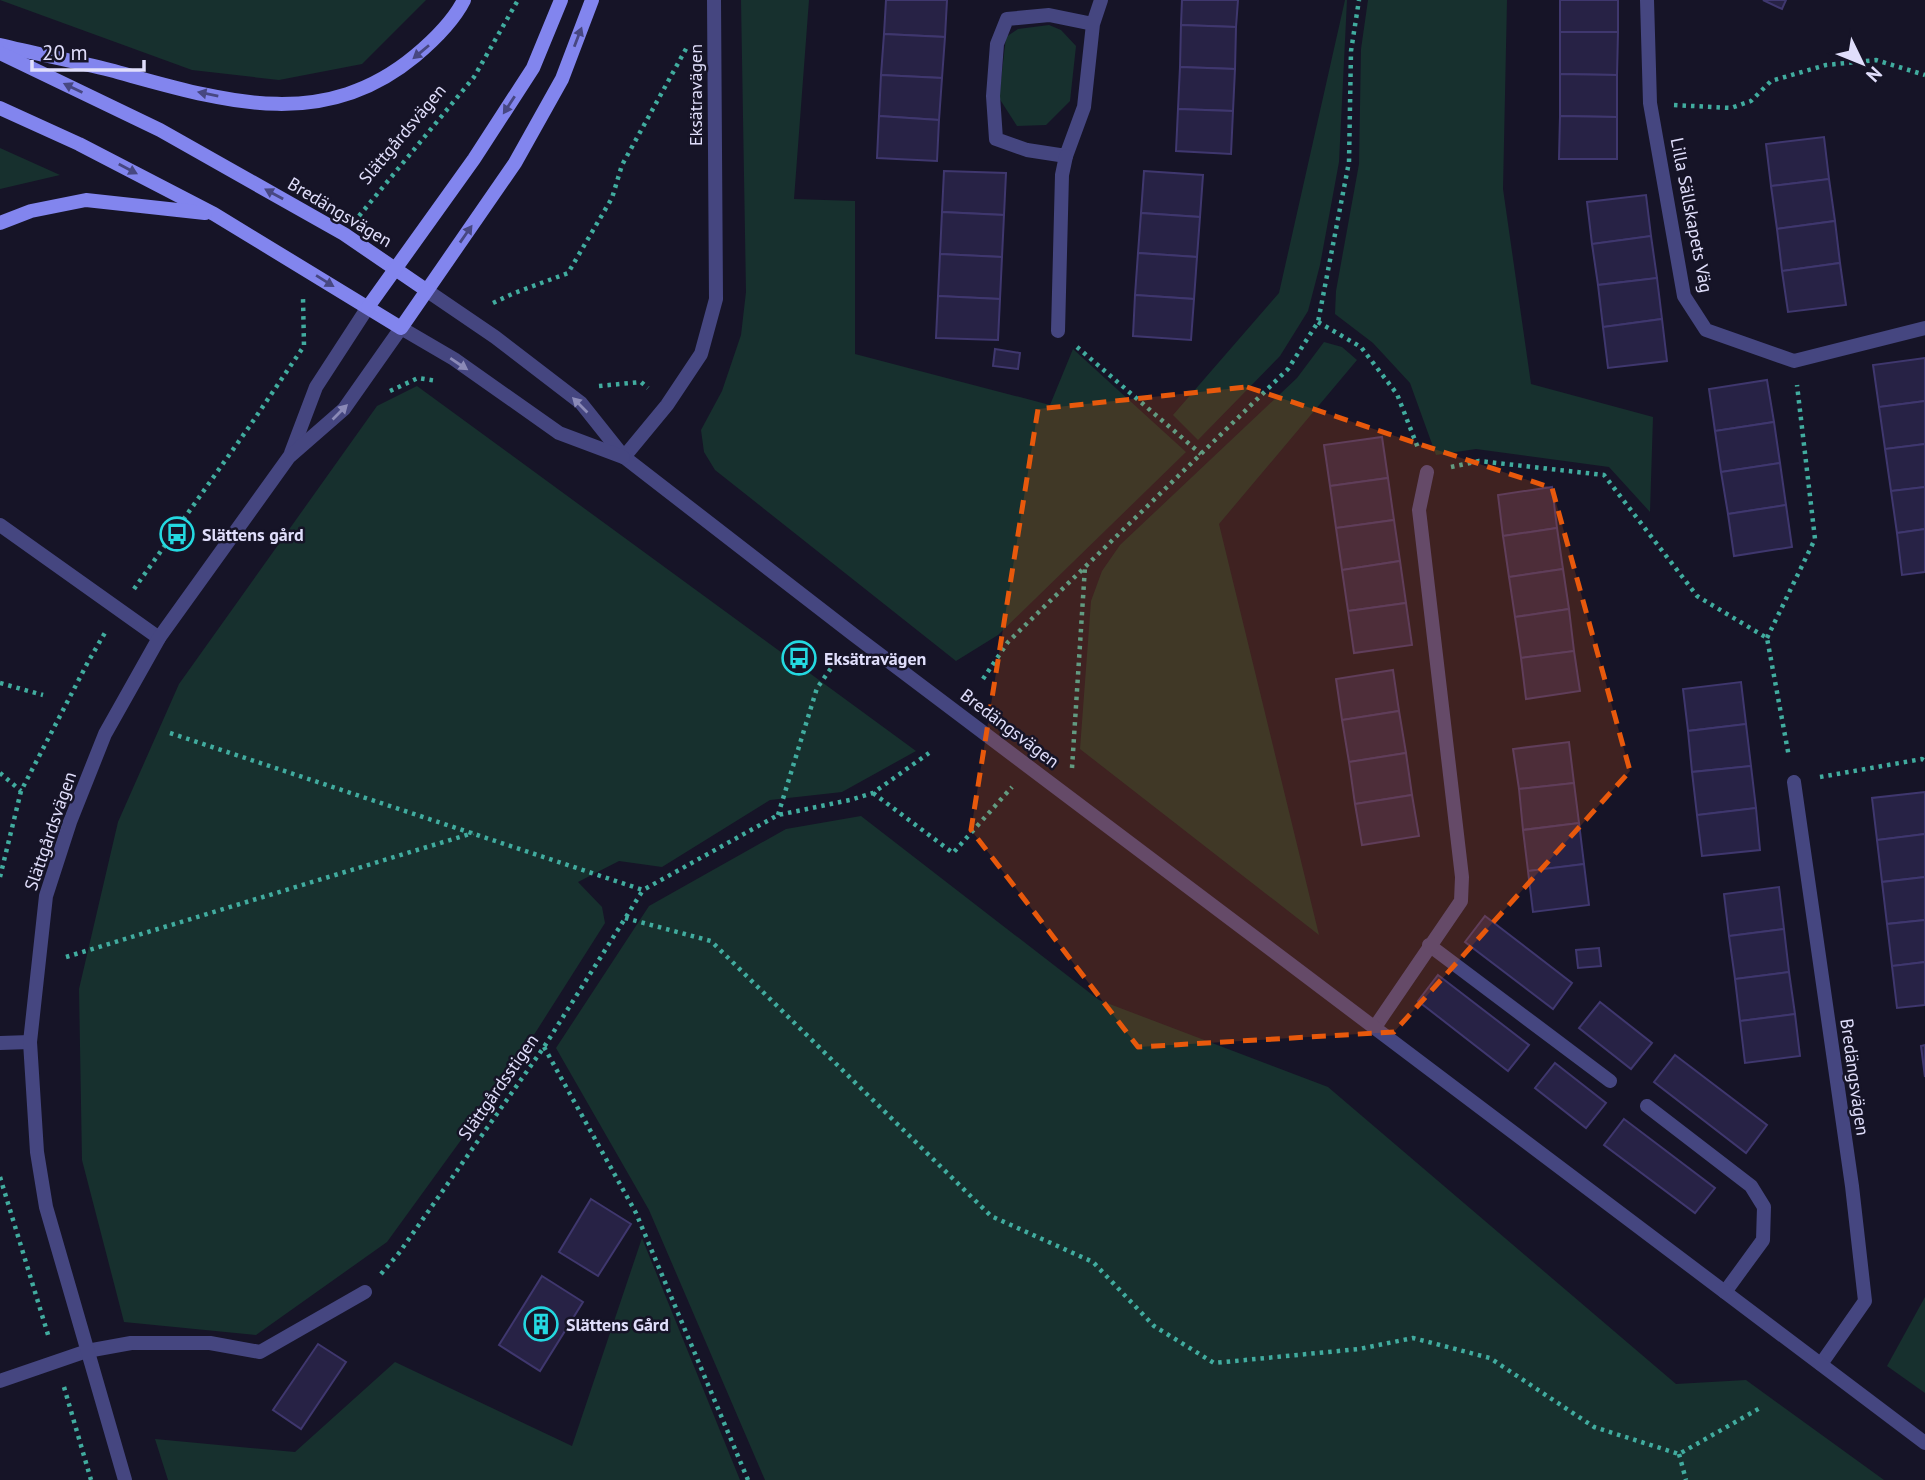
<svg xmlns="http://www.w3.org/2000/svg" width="1925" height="1480" font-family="'PT Sans',sans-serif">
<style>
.green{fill:#17302e}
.building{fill:#272245;stroke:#3f376e;stroke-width:2}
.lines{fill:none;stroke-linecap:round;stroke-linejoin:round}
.path{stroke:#41ac9f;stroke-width:4.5;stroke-dasharray:3.5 5;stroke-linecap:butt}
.service{stroke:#454680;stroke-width:14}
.minor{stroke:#454680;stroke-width:14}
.tertiary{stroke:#454680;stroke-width:14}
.secondary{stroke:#8285ee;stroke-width:14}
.oneway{fill:#474781}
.oneway2{fill:#8b8ab7}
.marked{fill:#e8590c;fill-opacity:0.2;stroke:#e8590c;stroke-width:5;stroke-dasharray:14 9;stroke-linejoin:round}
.labels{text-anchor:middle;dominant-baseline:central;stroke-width:5;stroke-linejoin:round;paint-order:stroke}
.street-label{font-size:18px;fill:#e0defb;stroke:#161427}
.poi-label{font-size:18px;font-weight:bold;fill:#e0defb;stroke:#161427;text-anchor:start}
</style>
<rect width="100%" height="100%" fill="#161427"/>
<g class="green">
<path d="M0 0H426L362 64 279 80 192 70Z"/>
<path d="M741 0H809L794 199 855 201V354L1050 405 1073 349 1186 452 998 635 956 661 715 470 704 452 701 430 722 391 741 335 746 292Z"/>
<path d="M1345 0H1347L1339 162 1320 265 1308 311 1280 356 1198 440 1173 415 1279 293Z"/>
<path d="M1368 0H1507L1503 189 1531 384 1653 417 1650 512 1609 467 1476 449 1436 455 1410 383 1373 343 1335 314 1336 291 1359 164 1361 49Z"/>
<path d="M1049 25 1061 30 1076 46 1070 101 1046 125 1017 126 999 98 1006 37 1018 29Z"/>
<path d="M0 148 60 175 0 189Z"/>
<path d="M1324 342 1342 347 1357 360 1219 524 1319 935 1080 749 1091 601 1102 571 1120 545 1297 378Z"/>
<path d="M417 386 916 751 842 792 770 800 662 867 619 861 578 882 602 907 605 923 511 1071 387 1242 256 1335 124 1322 82 1160 79 989 118 822 179 684 377 406Z"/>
<path d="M861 816 1099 1000 1328 1087 1676 1384 1746 1380 1884 1480H765L649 1210 556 1048 649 906 786 829Z"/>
<path d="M642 1238 740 1480H168L155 1439 295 1452 395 1362 572 1446Z"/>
<path d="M1925 1297V1393L1887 1366Z"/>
</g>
<g class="building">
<path d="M886 0H947L945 37 884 34Z"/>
<path d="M1182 0H1238L1236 27 1181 25Z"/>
<rect x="1560" y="0" width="58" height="32"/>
<path d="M1763 0H1786L1782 9Z"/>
<path d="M1181 25 1236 27 1235 69 1180 67Z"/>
<path d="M1560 32H1618L1617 75 1560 74Z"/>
<path d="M884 34 945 37 942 78 881 75Z"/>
<path d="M1180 67 1235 69 1233 111 1178 109Z"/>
<path d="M1560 74 1617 75V117L1560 116Z"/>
<path d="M881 75 942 78 939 120 879 116Z"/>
<path d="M1178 109 1233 111 1231 154 1176 151Z"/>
<path d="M879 116 939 120 937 161 877 158Z"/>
<path d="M1560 116 1617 117V159H1559Z"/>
<path d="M1824 137 1829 179 1771 186 1766 144Z"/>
<path d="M944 171 1006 173 1004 215 942 212Z"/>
<path d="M1144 171 1203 175 1200 217 1141 213Z"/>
<path d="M1829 179 1835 221 1777 229 1771 186Z"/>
<path d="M1646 195 1651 236 1592 244 1587 202Z"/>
<path d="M942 212 1004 215 1002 257 940 254Z"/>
<path d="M1141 213 1200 217 1197 257 1138 253Z"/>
<path d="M1835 221 1840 263 1782 271 1777 229Z"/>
<path d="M1651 236 1657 278 1598 285 1592 244Z"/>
<path d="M1138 253 1197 257 1194 299 1135 295Z"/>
<path d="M940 254 1002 257 1000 299 938 296Z"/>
<path d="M1840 263 1846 305 1788 312 1782 271Z"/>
<path d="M1657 278 1662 319 1603 327 1598 285Z"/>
<path d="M1135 295 1194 299 1191 340 1133 336Z"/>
<path d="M938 296 1000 299 998 340 936 338Z"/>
<path d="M1662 319 1667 361 1608 368 1603 327Z"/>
<path d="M995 349 1020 353 1018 369 993 366Z"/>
<path d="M1925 358V401L1879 407 1873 365Z"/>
<path d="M1767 380 1774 422 1715 431 1709 389Z"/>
<path d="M1925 401V444L1885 449 1879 407Z"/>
<path d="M1774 422 1780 463 1721 472 1715 431Z"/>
<path d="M1382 437 1388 478 1330 486 1324 445Z"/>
<path d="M1925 444V487L1891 491 1885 449Z"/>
<path d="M1780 463 1786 505 1728 514 1721 472Z"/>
<path d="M1388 478 1394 520 1336 528 1330 486Z"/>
<path d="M1552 487 1557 528 1503 536 1498 495Z"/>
<path d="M1925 487V529L1897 533 1891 491Z"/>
<path d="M1786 505 1792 547 1734 556 1728 514Z"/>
<path d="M1394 520 1400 561 1342 570 1336 528Z"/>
<path d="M1557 528 1563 569 1509 577 1503 536Z"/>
<path d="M1925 529V572L1902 575 1897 533Z"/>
<path d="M1400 561 1406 603 1348 611 1342 570Z"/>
<path d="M1563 569 1569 609 1515 617 1509 577Z"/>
<path d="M1406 603 1412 645 1354 653 1348 611Z"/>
<path d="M1569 609 1574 651 1521 658 1515 617Z"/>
<path d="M1574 651 1580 691 1526 699 1521 658Z"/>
<path d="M1393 670 1399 711 1342 720 1336 679Z"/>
<path d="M1741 682 1746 724 1688 731 1683 689Z"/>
<path d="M1399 711 1406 753 1349 762 1342 720Z"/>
<path d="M1746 724 1751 766 1692 772 1688 731Z"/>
<path d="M1569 742 1574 783 1519 789 1513 749Z"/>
<path d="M1406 753 1412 795 1355 804 1349 762Z"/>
<path d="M1751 766 1756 808 1697 815 1692 772Z"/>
<path d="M1574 783 1579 823 1523 830 1519 789Z"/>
<path d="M1925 792V834L1877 840 1872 798Z"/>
<path d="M1412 795 1419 836 1362 845 1355 804Z"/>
<path d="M1756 808 1760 850 1702 856 1697 815Z"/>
<path d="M1579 823 1584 864 1528 871 1523 830Z"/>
<path d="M1925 834V877L1882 882 1877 840Z"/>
<path d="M1584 864 1589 905 1533 912 1528 871Z"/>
<path d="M1925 877V920L1887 924 1882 882Z"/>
<path d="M1779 887 1784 929 1729 936 1724 894Z"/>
<path d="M1485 916 1572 983 1553 1009 1465 942Z"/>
<path d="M1925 920V962L1892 966 1887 924Z"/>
<path d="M1784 929 1789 972 1735 979 1729 936Z"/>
<path d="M1599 948 1601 966 1578 968 1576 950Z"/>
<path d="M1925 962V1005L1897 1008 1892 966Z"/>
<path d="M1789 972 1795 1014 1740 1021 1735 979Z"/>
<path d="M1438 975 1529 1045 1508 1071 1418 1001Z"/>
<path d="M1600 1002 1652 1043 1631 1069 1579 1028Z"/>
<path d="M1795 1014 1800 1056 1745 1063 1740 1021Z"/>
<path d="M1925 1045V1077L1921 1046Z"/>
<path d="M1675 1055 1767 1125 1746 1153 1654 1082Z"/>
<path d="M1555 1063 1606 1103 1586 1128 1535 1088Z"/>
<path d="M1624 1119 1715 1188 1695 1213 1604 1145Z"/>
<path d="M591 1199 631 1224 598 1276 559 1252Z"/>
<path d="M542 1276 583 1302 540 1371 499 1345Z"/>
<path d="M318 1344 346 1362 301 1429 273 1410Z"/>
</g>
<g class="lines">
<g class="path">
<path d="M1674 105 1731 108 1751 101 1771 81 1826 65 1876 60 1925 75"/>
<path d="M359 216 474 77 518 0"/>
<path d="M493 303 512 294 568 273 612 198 622 165 687 47"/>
<path d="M1318 322 1361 347 1397 394 1418 448"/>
<path d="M1077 347 1201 454"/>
<path d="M599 386 641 382 648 388"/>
<path d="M390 391 418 378 437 381"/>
<path d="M1451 467 1479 461 1604 475 1697 596 1767 638 1789 757"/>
<path d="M134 589 249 427 304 346 303 298"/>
<path d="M1767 638 1815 539 1797 385"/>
<path d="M983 679 1008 642 1288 369 1318 322 1349 162 1351 51 1359 0"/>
<path d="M0 683 43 695"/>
<path d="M170 733 643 890 778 815 850 800 873 793 929 753"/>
<path d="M1072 768 1085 567"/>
<path d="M0 773 21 791"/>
<path d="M1820 777 1922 759 1925 761"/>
<path d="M873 793 953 853 1012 787"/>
<path d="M778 815 817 688 839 657"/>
<path d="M0 877 21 791 88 662 106 631"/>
<path d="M625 918 711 941 991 1216 1093 1262 1154 1326 1214 1363 1359 1349 1413 1338 1490 1358 1594 1427 1679 1454 1760 1408"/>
<path d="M66 957 473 833"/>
<path d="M544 1047 636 1213 748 1480"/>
<path d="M0 1177 49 1338"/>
<path d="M381 1274 399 1253 544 1047 643 890"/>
<path d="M64 1387 91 1480"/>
<path d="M1679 1454 1686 1480"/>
</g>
<g class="service">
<path d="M1093 24 1049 15 1007 19 997 44 993 96 996 139 1027 150 1066 156 1084 107 1093 24 1101 0"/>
<path d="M1058 331 1062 175 1066 156"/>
<path d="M0 525 159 638"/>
<path d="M1429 945 1610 1081"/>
<path d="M1647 1106 1751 1186 1764 1207 1763 1240 1725 1292"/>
<path d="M0 1381 87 1351 131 1343H210L260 1352 365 1292"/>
</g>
<g class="minor">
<path d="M1647 0 1650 103 1684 296 1706 330 1794 361 1925 328"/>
<path d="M1794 782 1852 1186 1865 1301 1821 1364"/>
<path d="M1375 1027 1461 901 1462 877 1419 510 1427 472"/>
</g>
<g class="tertiary">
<path d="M426 290 495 337 581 403 624 457 854 635 1925 1443"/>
<path d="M291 453 316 387 368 307"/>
<path d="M624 457 667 405 701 354 716 299 714 0"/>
<path d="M0 1043 30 1042"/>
<path d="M125 1480 46 1207 37 1152 30 1042 46 896 70 822 105 734 159 638 289 457 344 409 401 328 454 359 559 433 623 457"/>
</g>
<g class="secondary">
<path d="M0 45C37 54 74 61 110 70 217 99 320 135 415 56 434 40 453 22 464 0"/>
<path d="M0 53 160 130 344 234 426 290"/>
<path d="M0 108 79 144 214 214 401 328 515 163 562 79 592 0"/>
<path d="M0 223 31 211 86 200 205 213"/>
<path d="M368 307 474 159 533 68 561 0"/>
</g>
</g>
<defs><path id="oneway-solid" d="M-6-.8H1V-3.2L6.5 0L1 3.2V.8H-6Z" transform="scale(1.75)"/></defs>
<g class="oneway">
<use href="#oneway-solid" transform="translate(578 37) rotate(-69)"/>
<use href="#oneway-solid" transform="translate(421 52) rotate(140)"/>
<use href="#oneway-solid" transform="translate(73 88) rotate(-154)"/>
<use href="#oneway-solid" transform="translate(208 94) rotate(-169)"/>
<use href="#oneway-solid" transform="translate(509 105) rotate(123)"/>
<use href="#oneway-solid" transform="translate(128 169) rotate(28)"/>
<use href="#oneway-solid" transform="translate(274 194) rotate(-151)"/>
<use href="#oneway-solid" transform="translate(466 234) rotate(-55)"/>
<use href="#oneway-solid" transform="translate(325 281) rotate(32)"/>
</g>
<g class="oneway2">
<use href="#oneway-solid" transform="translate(459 364) rotate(34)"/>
<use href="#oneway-solid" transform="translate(580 405) rotate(-135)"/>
<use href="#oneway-solid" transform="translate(340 412) rotate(-45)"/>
</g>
<path class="marked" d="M1247 387 1552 488 1630 771 1394 1032 1138 1047 971 830 1038 409Z"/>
<defs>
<symbol id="bus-ring" viewBox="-11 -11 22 22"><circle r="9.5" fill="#161427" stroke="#24d9e1" stroke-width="1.5"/><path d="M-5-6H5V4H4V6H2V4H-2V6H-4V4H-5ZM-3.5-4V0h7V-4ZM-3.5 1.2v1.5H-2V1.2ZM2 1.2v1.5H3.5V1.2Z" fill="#24d9e1"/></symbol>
<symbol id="building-ring" viewBox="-11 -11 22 22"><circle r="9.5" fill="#161427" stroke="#24d9e1" stroke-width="1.5"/><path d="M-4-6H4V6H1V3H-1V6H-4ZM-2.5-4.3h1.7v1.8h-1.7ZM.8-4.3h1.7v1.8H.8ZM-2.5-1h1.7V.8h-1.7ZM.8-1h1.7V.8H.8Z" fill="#24d9e1"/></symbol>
</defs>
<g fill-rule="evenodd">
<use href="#bus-ring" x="158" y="515" width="38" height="38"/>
<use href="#bus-ring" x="780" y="639" width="38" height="38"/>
<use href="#building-ring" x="522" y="1305" width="38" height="38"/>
</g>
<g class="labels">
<g class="street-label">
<text transform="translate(695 95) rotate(-90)">Eksätravägen</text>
<text transform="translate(402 134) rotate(-50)">Slättgårdsvägen</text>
<text transform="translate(340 212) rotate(31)">Bredängsvägen</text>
<text transform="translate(1692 215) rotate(79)">Lilla Sällskapets Väg</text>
<text transform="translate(1010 728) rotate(37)">Bredängsvägen</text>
<text transform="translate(50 831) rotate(-71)">Slättgårdsvägen</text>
<text transform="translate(1855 1077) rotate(82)">Bredängsvägen</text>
<text transform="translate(498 1087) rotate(-55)">Slättgårdsstigen</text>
</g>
<g class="poi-label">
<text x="202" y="534">Slättens gård</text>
<text x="824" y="658">Eksätravägen</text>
<text x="566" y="1324">Slättens Gård</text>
</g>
</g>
<g transform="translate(1862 63) rotate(133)" stroke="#161427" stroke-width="5" paint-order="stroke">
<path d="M0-5L12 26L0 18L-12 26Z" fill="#e0defb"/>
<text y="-10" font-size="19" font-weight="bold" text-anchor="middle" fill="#e0defb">N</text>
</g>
<path d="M32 60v10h112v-10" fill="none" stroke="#e0defb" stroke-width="3.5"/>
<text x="42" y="60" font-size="21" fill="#e0defb" stroke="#161427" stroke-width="5" paint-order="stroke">20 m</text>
</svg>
